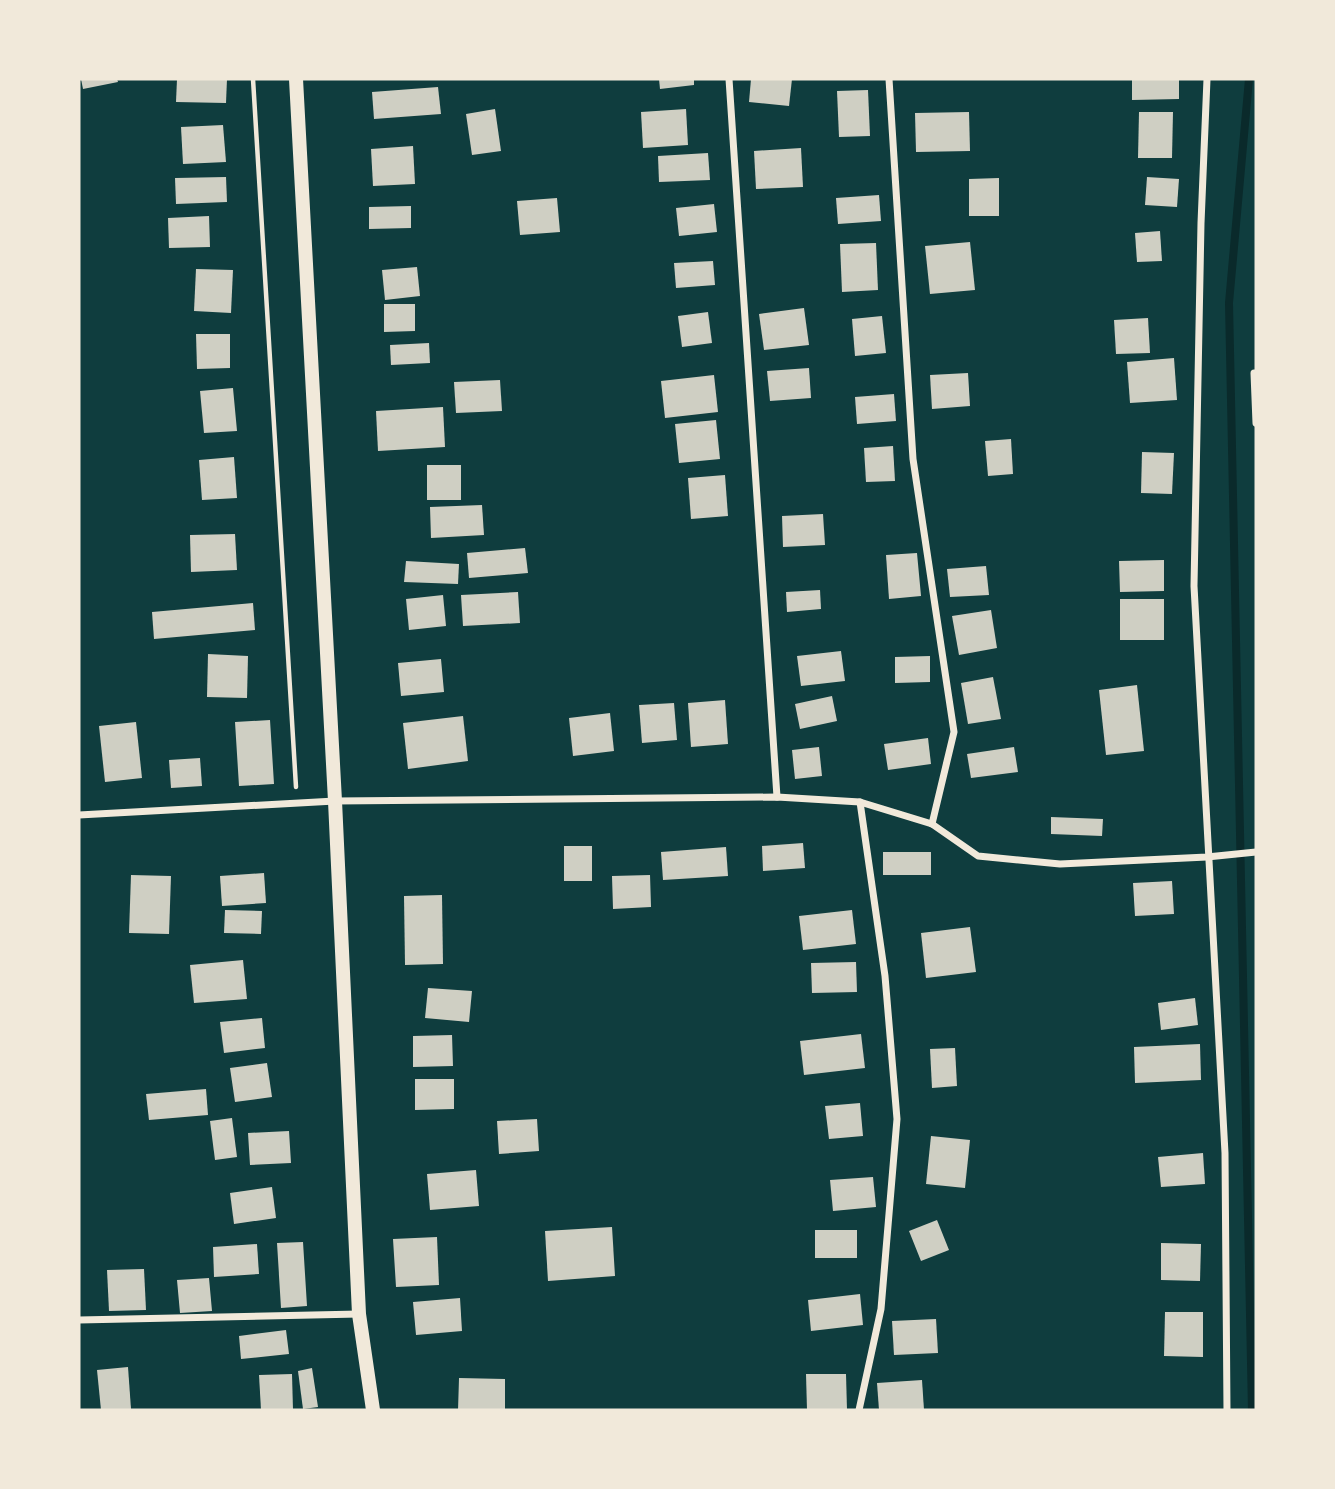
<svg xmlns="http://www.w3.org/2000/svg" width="1335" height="1489" font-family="Bitter,serif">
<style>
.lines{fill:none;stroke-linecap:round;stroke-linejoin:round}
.stream{stroke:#0a2a2b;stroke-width:8}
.building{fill:#cfcfc3}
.path{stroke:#f1e9da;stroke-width:4.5}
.minor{stroke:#f1e9da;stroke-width:7}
.secondary{stroke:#f1e9da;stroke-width:14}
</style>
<rect width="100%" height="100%" fill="#0f3d3e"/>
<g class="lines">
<path class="stream" d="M1249 79 1229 303 1252 1410"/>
</g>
<g class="building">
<path d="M81 79H117L118 82 83 89Z"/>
<path d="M177 79H227L226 103 176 102Z"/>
<path d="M659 79H694V85L660 89Z"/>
<path d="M751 79H792L789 106 749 102Z"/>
<path d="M1132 79H1179V99L1132 100Z"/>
<path d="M438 87 441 114 374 119 372 92Z"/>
<path d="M868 90 870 136 839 137 837 91Z"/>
<path d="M495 109 501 151 472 155 466 114Z"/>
<path d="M686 109 688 145 643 148 641 112Z"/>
<path d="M969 112 970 151 916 152 915 113Z"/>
<path d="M1139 112H1173L1172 158H1138Z"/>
<path d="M223 125 226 162 183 164 181 127Z"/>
<path d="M413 146 415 184 373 186 371 149Z"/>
<path d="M801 148 803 187 756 189 754 151Z"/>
<path d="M708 153 710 180 659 182 658 156Z"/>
<path d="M226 177 227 202 176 204 175 178Z"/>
<path d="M1147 177 1179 179 1177 207 1145 205Z"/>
<path d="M999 178V216H969V179Z"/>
<path d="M879 195 881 221 838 224 836 198Z"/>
<path d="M557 198 560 232 520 235 517 201Z"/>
<path d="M714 204 717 232 679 236 676 208Z"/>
<path d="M411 206V228L369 229V207Z"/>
<path d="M209 216 210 247 169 248 168 218Z"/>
<path d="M1160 231 1162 261 1137 262 1135 233Z"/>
<path d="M970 242 975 290 930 294 925 246Z"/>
<path d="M876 243 878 290 842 292 840 244Z"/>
<path d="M713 261 715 285 676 288 674 263Z"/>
<path d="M417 267 420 296 385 300 382 270Z"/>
<path d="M196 269 233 270 231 313 194 311Z"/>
<path d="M384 304H415V331L384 332Z"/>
<path d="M804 308 809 345 764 350 759 314Z"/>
<path d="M708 312 712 343 682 347 678 316Z"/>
<path d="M882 316 886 353 855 356 852 319Z"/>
<path d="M1148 318 1150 353 1116 354 1114 320Z"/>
<path d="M196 334H230V368L197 369Z"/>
<path d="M429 343 430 363 391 365 390 345Z"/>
<path d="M1174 358 1177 400 1130 403 1127 362Z"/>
<path d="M809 368 811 398 770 401 767 371Z"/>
<path d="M968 373 970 406 932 409 930 375Z"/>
<path d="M714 375 718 412 665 418 661 381Z"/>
<path d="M500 380 502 411 456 413 454 382Z"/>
<path d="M233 388 237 431 204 433 200 391Z"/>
<path d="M894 394 896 421 857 424 855 397Z"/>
<path d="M443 407 445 447 378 451 376 411Z"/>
<path d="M716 420 720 459 679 463 675 424Z"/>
<path d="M1011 439 1013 474 988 476 985 441Z"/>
<path d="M893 446 895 481 866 482 864 448Z"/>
<path d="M1142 452 1174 453 1172 494 1141 493Z"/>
<path d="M234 457 237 498 202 500 199 460Z"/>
<rect x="427" y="465" width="34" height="35"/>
<path d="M725 475 728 516 691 519 688 478Z"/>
<path d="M482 505 484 535 431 538 430 507Z"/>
<path d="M823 514 825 545 783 547 782 516Z"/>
<path d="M235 534 237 570 191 572 190 535Z"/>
<path d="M525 548 528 573 469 578 467 553Z"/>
<path d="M917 553 921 596 889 599 886 555Z"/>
<path d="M1164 560V591L1120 592 1119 561Z"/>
<path d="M406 561 459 564 458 584 404 582Z"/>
<path d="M986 566 989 595 950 597 947 569Z"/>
<path d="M820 590 821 609 787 612 786 592Z"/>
<path d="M518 592 520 623 463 626 461 595Z"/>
<path d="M443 595 446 626 409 630 406 599Z"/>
<rect x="1120" y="599" width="44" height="41"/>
<path d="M253 603 255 630 154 639 152 612Z"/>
<path d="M991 610 997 648 959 655 952 616Z"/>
<path d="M841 651 845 681 801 686 797 656Z"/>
<path d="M208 654 248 656 247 698 207 697Z"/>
<path d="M930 656V682L895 683V657Z"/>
<path d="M441 659 444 692 401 696 398 663Z"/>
<path d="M993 677 1001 719 968 724 961 683Z"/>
<path d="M1137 685 1144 751 1106 755 1099 690Z"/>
<path d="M832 696 837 721 800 729 795 704Z"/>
<path d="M725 700 728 744 691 747 688 703Z"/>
<path d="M674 703 677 740 642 743 639 705Z"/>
<path d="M610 713 614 751 573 756 569 718Z"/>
<path d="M463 716 468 761 408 769 403 723Z"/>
<path d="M270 720 274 784 239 786 235 722Z"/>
<path d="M136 722 142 778 105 782 99 726Z"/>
<path d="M928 738 931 764 888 770 884 744Z"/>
<path d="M819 747 822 776 795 779 792 750Z"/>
<path d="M1014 747 1018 772 971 778 967 754Z"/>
<path d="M200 758 202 786 171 788 169 760Z"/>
<path d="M1051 817 1103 819 1102 836 1051 834Z"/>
<path d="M803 843 805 868 763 871 762 846Z"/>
<rect x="564" y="846" width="28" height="35"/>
<path d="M726 847 728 876 663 880 661 852Z"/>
<rect x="883" y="852" width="48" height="23"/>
<path d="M264 873 266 903 222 906 220 876Z"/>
<path d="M131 875 171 876 169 934 129 933Z"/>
<path d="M650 875 651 907 613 909 612 876Z"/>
<path d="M1172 881 1174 914 1135 916 1133 883Z"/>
<path d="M442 895 443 964 405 965 404 896Z"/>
<path d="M225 910 262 911 261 934 224 933Z"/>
<path d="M852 910 856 944 803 950 799 916Z"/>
<path d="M970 927 976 972 926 978 921 933Z"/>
<path d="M243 960 247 999 194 1003 190 965Z"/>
<path d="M856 962 857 992 812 993 811 963Z"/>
<path d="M428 988 472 991 469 1022 425 1018Z"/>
<path d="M1195 998 1198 1025 1161 1030 1158 1003Z"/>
<path d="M262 1018 265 1048 224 1053 220 1022Z"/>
<path d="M861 1034 865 1068 804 1075 800 1041Z"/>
<path d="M452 1035 453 1066 413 1067V1036Z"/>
<path d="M1200 1044 1201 1080 1135 1083 1134 1047Z"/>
<path d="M955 1048 957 1086 932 1088 930 1049Z"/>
<path d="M267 1063 272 1097 235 1102 230 1068Z"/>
<path d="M415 1079H454V1109L415 1110Z"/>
<path d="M206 1089 208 1115 149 1120 146 1094Z"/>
<path d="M860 1103 863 1136 829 1139 825 1106Z"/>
<path d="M232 1118 237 1157 215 1160 210 1121Z"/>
<path d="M537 1119 539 1151 499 1154 497 1121Z"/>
<path d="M289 1131 291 1163 250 1165 248 1133Z"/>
<path d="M931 1136 970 1140 965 1188 926 1184Z"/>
<path d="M1203 1153 1205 1184 1161 1187 1158 1157Z"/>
<path d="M476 1170 479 1206 430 1210 427 1174Z"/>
<path d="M873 1177 876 1207 833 1211 830 1180Z"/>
<path d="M272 1187 276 1218 234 1224 230 1193Z"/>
<path d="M937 1220 949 1250 921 1261 909 1231Z"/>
<path d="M612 1227 615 1276 548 1281 545 1231Z"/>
<rect x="815" y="1230" width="42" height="28"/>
<path d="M437 1237 439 1285 396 1287 393 1239Z"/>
<path d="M303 1242 307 1306 281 1308 277 1243Z"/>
<path d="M1161 1243 1201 1244 1200 1281 1161 1280Z"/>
<path d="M257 1244 259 1274 214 1277 213 1247Z"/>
<path d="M144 1269 146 1310 109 1311 107 1270Z"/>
<path d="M209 1278 212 1311 180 1313 177 1280Z"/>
<path d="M860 1294 863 1325 811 1331 808 1300Z"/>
<path d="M460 1298 462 1331 416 1335 413 1302Z"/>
<path d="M1165 1312H1203V1357L1164 1356Z"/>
<path d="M936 1319 938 1353 894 1355 892 1321Z"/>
<path d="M286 1330 289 1354 241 1359 239 1336Z"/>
<path d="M128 1367 131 1409 101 1410 97 1370Z"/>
<path d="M312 1368 318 1407 303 1409 298 1371Z"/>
<path d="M292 1374 293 1410H261L259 1375Z"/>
<path d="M806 1374H846L847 1410H807Z"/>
<path d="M459 1378 505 1379V1410H458Z"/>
<path d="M922 1380 924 1410H879L877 1383Z"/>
</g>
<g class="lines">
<path class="path" d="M253 79 296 787"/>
<g class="minor">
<path d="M729 79 777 797"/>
<path d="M889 79 913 459 954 732 932 824"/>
<path d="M1207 79 1201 223 1194 586 1225 1153 1227 1410"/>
<path d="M1256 373H1254L1256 423"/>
<path d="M79 815 335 801 777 797 860 802 932 824 978 856 1060 864 1207 857 1256 852"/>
<path d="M79 1320 359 1314"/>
<path d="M859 1410 881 1309 897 1119 885 976 860 802"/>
</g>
<path class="secondary" d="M296 79 335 801 359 1314 373 1410"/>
</g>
<rect width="1335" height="1489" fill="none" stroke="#f1e9da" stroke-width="161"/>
</svg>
